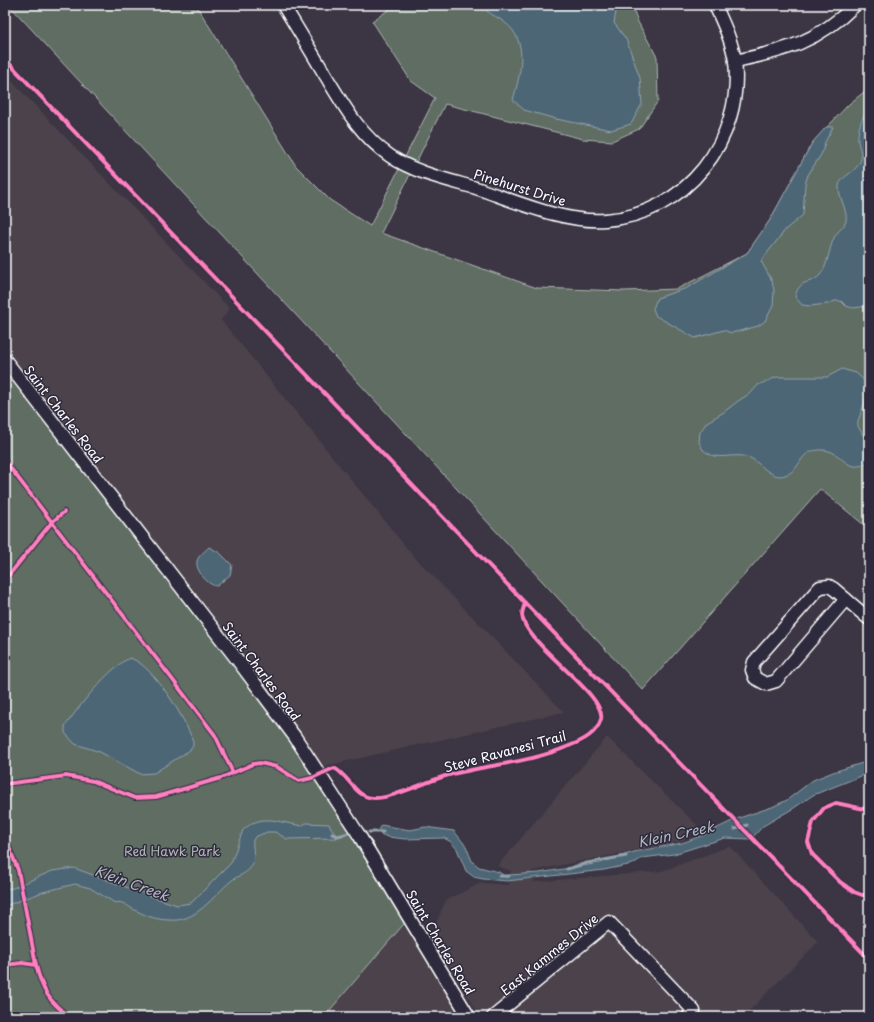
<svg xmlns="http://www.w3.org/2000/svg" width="874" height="1022" font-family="'Playpen Sans',sans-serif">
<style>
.built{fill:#4b424b}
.green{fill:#5e6d64;stroke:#aeb6b2}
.water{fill:#4d6676;stroke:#94a3ad}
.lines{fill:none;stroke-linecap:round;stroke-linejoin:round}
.stream{stroke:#94a3ad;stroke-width:3}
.minor-casing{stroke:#fff;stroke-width:15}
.minor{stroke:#2f2a3d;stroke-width:12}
.cycleway-casing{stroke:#2f2a3d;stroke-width:6}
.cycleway{stroke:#ff80c0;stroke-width:4}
.labels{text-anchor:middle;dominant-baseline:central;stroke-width:3;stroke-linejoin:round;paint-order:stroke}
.street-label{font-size:13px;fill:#fff;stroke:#2f2a3d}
.park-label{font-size:13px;fill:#aeb6b2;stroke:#2f2a3d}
.water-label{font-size:14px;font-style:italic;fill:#afbac1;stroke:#2f2a3d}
</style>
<rect width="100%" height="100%" fill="#3c3543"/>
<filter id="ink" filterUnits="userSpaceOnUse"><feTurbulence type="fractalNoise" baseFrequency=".025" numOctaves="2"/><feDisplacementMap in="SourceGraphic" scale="8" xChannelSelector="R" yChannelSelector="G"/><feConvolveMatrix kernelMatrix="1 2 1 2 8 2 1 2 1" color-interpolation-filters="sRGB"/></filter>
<g filter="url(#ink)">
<g class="built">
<path d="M5 74 230 309 221 320 410 552 564 712 321 767 5 354Z"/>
<path d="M607 737 698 826 683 841 532 871 534 882 662 871 730 846 818 942 743 1017H480L431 935 446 900 481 883 509 885 511 871 497 866Z"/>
<path d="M406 922 464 1017H324Z"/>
</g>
<g class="green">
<path d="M9 5H196L296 166 330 200 370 226 435 98 411 81 372 21 396 5H632L638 22 657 57 658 101 639 129 612 141 583 139 445 104 381 233 537 288 624 291 677 289 747 253 770 220 812 143 849 104 869 88V529L820 489 643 690Z"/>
<path d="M5 358 302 744 409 918 324 1017H5Z"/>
</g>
<g class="water">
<path d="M482 5H619L616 12 614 23 626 39 640 78 642 104 631 124 611 130 556 119 524 110 513 100C520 75 530 40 504 22 497 16 487 14 482 5Z"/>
<path d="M869 111V306L853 308 846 306 841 301H835L828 304 810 306 802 305 795 297C800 277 810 286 820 275 828 267 829 246 835 236 838 230 844 228 846 221 848 210 838 197 839 186 839 177 859 171 861 159 862 152 859 148 858 141 857 133 861 115 869 111Z"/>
<path d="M826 127H833L825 142 822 153 808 175 805 184 803 215 786 229 761 261 772 281 774 291 773 306 765 321 758 326 740 331 731 333 724 330 695 338 656 316 653 309 657 298 687 288 747 253 770 220 812 143Z"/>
<path d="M842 369 856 373 867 383 868 393 858 421V426L869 446V462C845 476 844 451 823 450 797 449 803 470 785 475 771 480 761 463 750 458 739 453 726 458 714 456 710 455 706 452 703 450L699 442 700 432 707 422 724 412 738 401 752 392 758 385 777 377H827Z"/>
<path d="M209 547 220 553 232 565 230 575 217 586C208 586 195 570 197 561 198 556 205 551 209 547Z"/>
<path d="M130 658C153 665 185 718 193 741V746L190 750 154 773 140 774 100 752 75 744 65 733V726C78 708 110 666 130 658Z"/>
<path d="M869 761V773L813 795 794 808 763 826 753 837 736 819 772 807 787 800 813 780 833 772Z"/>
<path d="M262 820H272L302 826 306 823 329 824 337 838 287 839 275 832H267L255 837 253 840C252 848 256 858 252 865 248 874 238 875 231 881 213 896 196 923 169 920 158 920 146 916 137 911 129 908 123 900 115 903L90 888 75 884 43 892 5 906V889L13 888 52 871 74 868 156 898 177 905 191 903 231 863 243 830 252 823Z"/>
<path d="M732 821 750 839 725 838 674 854 642 858 633 864 604 870 507 881 483 879 474 877 466 871 457 849 451 842 444 838 405 839 388 837 380 834 379 829 381 825 410 830 425 827 454 831 466 846 472 861 479 867 499 872 507 878 509 875 539 873 600 863 634 852 682 843 701 836Z"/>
</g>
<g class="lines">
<g class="stream">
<path d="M735 829 747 825"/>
<path d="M369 832H383"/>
<path d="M332 834 338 836 352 832"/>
<path d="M567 869 587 863 626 856"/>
<path d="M499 876H509"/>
</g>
<defs>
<g id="minor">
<path d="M283 5C298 29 312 53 327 78 345 108 361 136 390 156 415 173 448 180 476 188 515 201 564 223 605 220 686 215 744 139 735 61 732 41 723 23 715 5"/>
<path d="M735 61C784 51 818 42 855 5"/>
<path d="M5 360 236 658 295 737 359 835 469 1017"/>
<path d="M846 599 776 681 766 684 755 678 752 670 754 662 820 587 829 586 834 589 869 619"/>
<path d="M493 1017 609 922 694 1011 688 1017"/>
</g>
</defs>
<use href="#minor" class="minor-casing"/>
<use href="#minor" class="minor"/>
<defs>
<g id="cycleway">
<path d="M5 59 525 603 869 959"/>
<path d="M5 461 215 735 233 773"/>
<path d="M5 580 52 522 64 512"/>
<path d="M5 784 66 776 93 781 135 798 156 797 221 778 253 764 260 763 277 767 299 781 312 778 334 768C349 775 355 798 374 798 392 799 429 780 449 775 488 765 532 762 569 746 582 741 597 734 601 719 607 694 524 644 522 615 522 611 524 607 525 603"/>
<path d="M869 810 836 803 824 808 813 822 808 842 812 854 840 882 854 892 862 895H869"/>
<path d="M5 837 18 870 36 965 22 963 5 965"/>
<path d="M36 965C42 990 49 1002 70 1017"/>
</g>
</defs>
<use href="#cycleway" class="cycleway-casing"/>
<use href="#cycleway" class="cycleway"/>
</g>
</g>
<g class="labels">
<g class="street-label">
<text transform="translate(520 187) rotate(17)">Pinehurst Drive</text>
<text transform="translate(64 414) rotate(52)">Saint Charles Road</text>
<text transform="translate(262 671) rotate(53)">Saint Charles Road</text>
<text transform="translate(505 751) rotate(-15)">Steve Ravanesi Trail</text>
<text transform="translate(441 942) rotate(59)">Saint Charles Road</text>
<text transform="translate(549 954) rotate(-39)">East Kammes Drive</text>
</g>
<g class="park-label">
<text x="172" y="850">Red Hawk Park</text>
</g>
<g class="water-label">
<text transform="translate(676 834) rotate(-12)">Klein Creek</text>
<text transform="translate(132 883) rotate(20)">Klein Creek</text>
</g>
</g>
<rect width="874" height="1022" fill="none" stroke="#2f2a3d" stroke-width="20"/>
<rect x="10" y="10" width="854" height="1002" fill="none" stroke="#fff" stroke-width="1.5" filter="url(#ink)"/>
</svg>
